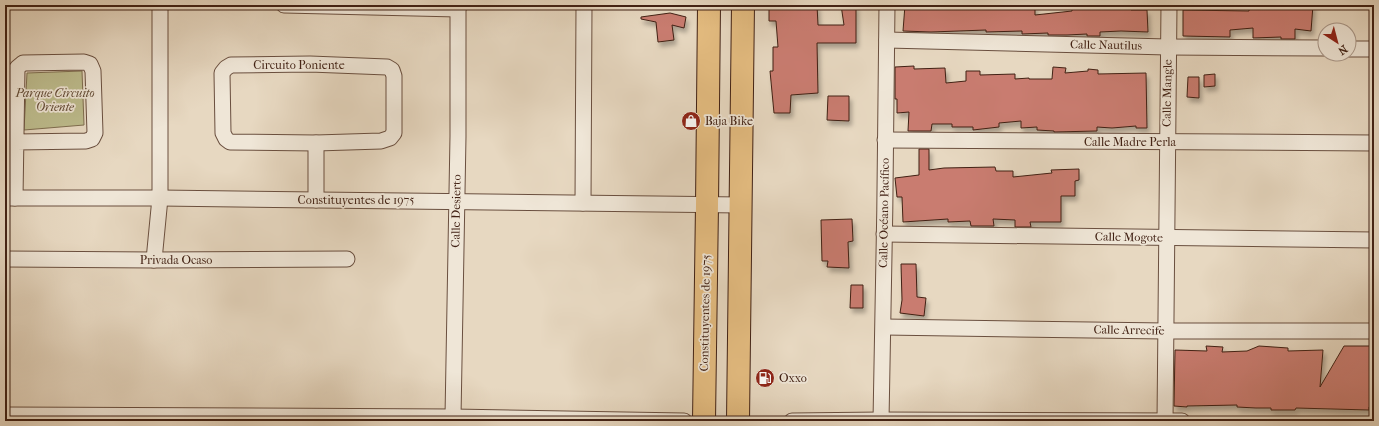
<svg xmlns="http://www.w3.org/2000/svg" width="1379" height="426" font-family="'IM FELL French Canon',serif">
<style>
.green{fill:#bdbc8d;stroke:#7f6e50}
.building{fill:#c97c6f;stroke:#412114;filter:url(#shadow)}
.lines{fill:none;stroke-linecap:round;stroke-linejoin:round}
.minor-casing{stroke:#6a4f3f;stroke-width:17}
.primary-casing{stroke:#412114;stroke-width:24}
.minor{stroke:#efe6d7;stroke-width:15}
.primary{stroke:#e4bc80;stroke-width:22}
.labels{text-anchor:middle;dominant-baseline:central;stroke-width:3.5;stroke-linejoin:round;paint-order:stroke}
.street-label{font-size:12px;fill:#412114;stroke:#efe6d7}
.park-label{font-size:12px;font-style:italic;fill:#604832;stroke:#efe6d7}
.poi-label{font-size:12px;fill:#412114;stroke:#efe6d7;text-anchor:start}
</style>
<defs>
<filter id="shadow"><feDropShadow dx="2.5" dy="4.5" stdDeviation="2" flood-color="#0004"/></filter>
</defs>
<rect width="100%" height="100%" fill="#e7d8c1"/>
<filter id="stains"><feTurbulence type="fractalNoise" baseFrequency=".005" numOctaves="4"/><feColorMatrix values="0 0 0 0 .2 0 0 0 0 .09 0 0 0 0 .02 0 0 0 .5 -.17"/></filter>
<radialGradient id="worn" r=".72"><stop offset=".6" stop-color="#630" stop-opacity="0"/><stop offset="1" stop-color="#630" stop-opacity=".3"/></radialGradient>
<path class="green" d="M82 71 84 125 24 130 27 73Z"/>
<g class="building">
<path d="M769 5H817L818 25H844L841 5H856V43H817L818 93 791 95 790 113H774L770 71H773V47H778L776 21H769Z"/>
<path d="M905 5 1035 6V15L1072 11V8L1087 6H1100V9L1113 8V9H1131V10H1147L1148 32 1121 31 1100 32V36H1087V34L1067 35H1048V33L1022 34V31L986 32V30L931 32 903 31Z"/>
<path d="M1249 5H1313L1311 31 1295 29V39H1281V37L1253 38V28L1230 30V37L1183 36V10L1249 11Z"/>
<path d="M670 13 686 17 684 28 672 25 674 40 658 42 656 22 641 19V17Z"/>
<path d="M914 66V69L945 68 946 83 966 81V71H980V75L1015 74V79L1029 78V79H1052L1053 67 1066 68 1065 73 1088 71V69L1098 70V74L1146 73 1147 128H1136V126L1112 128 1097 127V131L1054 132V131L1037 130V127L1021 128V121L999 123V127L973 130V127H952V124H932L931 131H908L909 112 897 113V99H895V67Z"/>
<path d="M1215 74V86L1204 87V75Z"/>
<path d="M1188 77H1199V98L1187 97Z"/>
<path d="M828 96H849V121L827 120Z"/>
<path d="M919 149H929V170L944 168 995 167 996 171H1013V177L1052 173 1051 170 1079 169V180L1075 181V196H1061V222H1030L1031 227H1015V220L993 219 994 226H971L970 221 948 222V219L903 222 902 197H897L895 178 919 175Z"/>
<path d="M852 219 853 241 848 242 849 268 827 267 828 261H822L821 220Z"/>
<path d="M901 264H916L917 297 926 298 924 316 900 313 902 300Z"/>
<path d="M851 285H863V308H850Z"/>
<path d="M1206 346 1223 347 1222 352 1247 351 1259 346 1288 348V351L1323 350 1320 387 1344 346H1374V407H1369V410L1296 408 1295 410H1271V408H1256L1237 407V405L1187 406V407L1174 406 1175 350 1207 351Z"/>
</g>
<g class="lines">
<defs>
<g id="minor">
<path d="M284 5 458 9"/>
<path d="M887 40 1168 47 1325 48"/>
<path d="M1349 49H1374"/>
<path d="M310 64 387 67 392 70 394 76V133L390 138 381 141 316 143 230 142 226 139 223 133 222 73 226 68 231 65Z"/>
<path d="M885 140 1374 143"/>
<path d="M316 143V200"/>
<path d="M5 198H160L741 205"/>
<path d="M15 198 17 68 23 63 84 62 90 64 93 71 95 133 92 139 86 141 16 142"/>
<path d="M583 203 584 5"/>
<path d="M884 234 1374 240"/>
<path d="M5 259 154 260 347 259"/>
<path d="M154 260 160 198V5"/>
<path d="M884 327 1165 331H1374"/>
<path d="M5 415 453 417 684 421"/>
<path d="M453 417 458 136V5"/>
<path d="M792 421 881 420 1182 421"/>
<path d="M881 421C884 282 886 144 887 5"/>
<path d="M1165 421 1169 5"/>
</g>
<g id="primary">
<path d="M704 421 707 205 709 5"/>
<path d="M738 421 743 5"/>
</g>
</defs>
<use href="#minor" class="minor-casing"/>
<use href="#primary" class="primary-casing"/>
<use href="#minor" class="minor"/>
<use href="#primary" class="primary"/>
</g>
<defs>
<symbol id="shop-disc" viewBox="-11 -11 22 22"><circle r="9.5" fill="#8f2418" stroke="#efe6d7"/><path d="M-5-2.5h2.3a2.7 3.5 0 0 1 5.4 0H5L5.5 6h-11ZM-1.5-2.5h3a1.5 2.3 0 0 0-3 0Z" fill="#fff"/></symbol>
<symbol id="fuel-disc" viewBox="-11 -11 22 22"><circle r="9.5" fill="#8f2418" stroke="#efe6d7"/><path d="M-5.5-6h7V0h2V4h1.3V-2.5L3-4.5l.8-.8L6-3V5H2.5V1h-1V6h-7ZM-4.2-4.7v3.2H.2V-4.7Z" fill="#fff"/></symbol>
</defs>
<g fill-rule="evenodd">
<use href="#shop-disc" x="680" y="110" width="22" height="22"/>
<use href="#fuel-disc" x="754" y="367" width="22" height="22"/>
</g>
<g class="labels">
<g class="street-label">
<text transform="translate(1106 45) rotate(1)">Calle Nautilus</text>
<text x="299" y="65">Circuito Poniente</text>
<text transform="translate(1167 93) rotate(-89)">Calle Mangle</text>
<text x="1130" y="142">Calle Madre Perla</text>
<text x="356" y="200">Constituyentes de 1975</text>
<text transform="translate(456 211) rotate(-89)">Calle Desierto</text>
<text transform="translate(884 213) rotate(-89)">Calle Océano Pacífico</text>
<text transform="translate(1129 237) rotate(1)">Calle Mogote</text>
<text x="176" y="260">Privada Ocaso</text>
<text transform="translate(705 313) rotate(-89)">Constituyentes de 1975</text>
<text transform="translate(1129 330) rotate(1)">Calle Arrecife</text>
</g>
<g class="park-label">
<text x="55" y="93">Parque Circuito<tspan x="55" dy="14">Oriente</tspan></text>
</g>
<g class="poi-label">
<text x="705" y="121">Baja Bike</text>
<text x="779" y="378">Oxxo</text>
</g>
</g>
<rect width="1379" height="426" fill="none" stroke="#e7d8c1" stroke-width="20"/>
<rect x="6" y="6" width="1367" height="414" fill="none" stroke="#412114" stroke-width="2"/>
<rect x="10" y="10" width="1359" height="406" fill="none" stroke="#412114"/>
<g transform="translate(1337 42) rotate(144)"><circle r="19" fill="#efe6d7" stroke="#a99789"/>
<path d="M0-3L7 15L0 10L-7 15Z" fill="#8f2418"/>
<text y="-6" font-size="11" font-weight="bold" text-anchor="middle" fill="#412114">N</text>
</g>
<rect width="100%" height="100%" filter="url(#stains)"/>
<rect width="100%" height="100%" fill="url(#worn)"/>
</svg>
